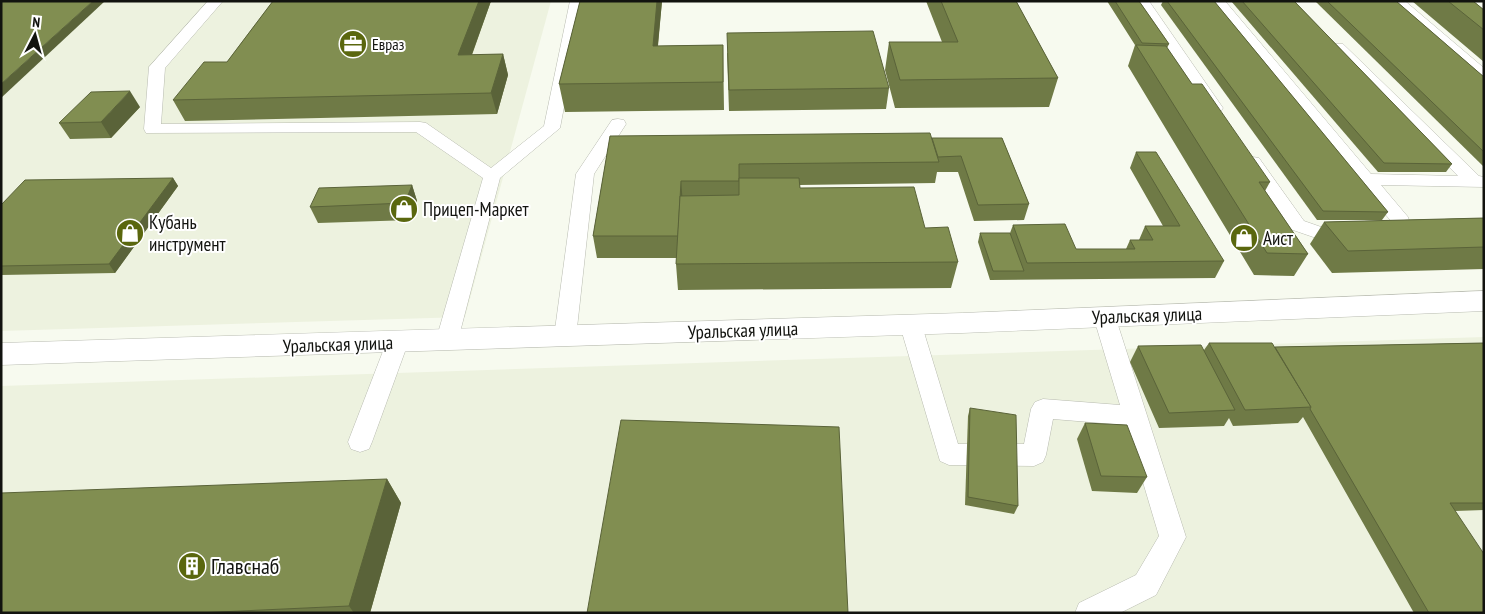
<svg xmlns="http://www.w3.org/2000/svg" width="1485" height="614" font-family="'PT Sans Narrow',sans-serif">
<style>
.built{fill:#edf2df}
.lines{fill:none;stroke-linecap:round;stroke-linejoin:round}
.service-casing{stroke:#b8bbb0;stroke-width:1}
.secondary-casing{stroke:#b8bbb0;stroke-width:1}
.service{fill:#fff;fill-rule:evenodd}
.secondary{fill:#fff;fill-rule:evenodd}
.wall{fill:#6f7a46}
.shaded-wall{fill:#5a6339}
.building{fill:#818e51;stroke:#5a6339}
.labels{text-anchor:middle;dominant-baseline:central;stroke-width:4;stroke-linejoin:round;paint-order:stroke}
.far-poi-label{font-size:16px;fill:#12130f;stroke:#fff;text-anchor:start}
.poi-label{font-size:19px;fill:#12130f;stroke:#fff;text-anchor:start}
.street-label{font-size:19px;fill:#12130f;stroke:#fff}
.near-poi-label{font-size:22px;fill:#12130f;stroke:#fff;text-anchor:start}
</style>
<rect width="100%" height="100%" fill="#f7faef"/>
<g class="built">
<path d="M1 1H551L465 317 1 331Z"/>
<path d="M1484 337V613H1V386Z"/>
</g>
<g class="lines">
<defs>
<g id="service">
<path d="M208 1H223L165 68 161 124 420 122 426 123 491 168 544 126 570 1H584L560 128 500 178 458 340 455 346 447 348 439 346 436 340 483 178 416 132 146 133 144 129 149 67Z"/>
<path d="M1135 1H1149L1223 108 1221 111H1209Z"/>
<path d="M1211 1H1225L1371 174 1458 176 1333 50 1331 47 1333 44H1343L1479 176 1484 177V187L1381 185 1408 217 1413 233 1410 238 1403 239 1381 238 1378 233 1381 228 1392 227V222L1358 183Z"/>
<path d="M1390 1H1405L1484 68V81L1479 79Z"/>
<path d="M618 119 624 120 626 124 594 174 576 337 573 343 565 345 557 343 554 337 576 174 612 120Z"/>
<path d="M1253 157 1259 158 1304 221 1324 228 1352 229 1355 234 1352 239 1322 240 1290 229 1244 162 1247 158Z"/>
<path d="M1106 314 1114 316 1117 322 1186 537 1156 595 1120 613H1075L1079 603 1136 575 1159 536 1126 425 1053 419 1046 455 1043 462 1034 466 949 465 940 461 901 329 904 323 912 321 920 323 923 329 958 444H1024L1031 409 1035 402 1043 399 1120 405 1095 322 1098 316Z"/>
<path d="M396 338 404 340 407 346 372 442 369 449 360 452 351 449 348 442 385 346 388 340Z"/>
</g>
<path id="secondary" d="M1484 291V311L962 333 1 365V343L962 313Z"/>
</defs>
<use href="#service" class="service-casing"/>
<use href="#secondary" class="secondary-casing"/>
<use href="#service" class="service"/>
<use href="#secondary" class="secondary"/>
</g>
<g class="wall">
<path d="M273 1H491L472 55 503 54 508 75 497 114 185 121 173 100 227 62Z"/>
<path d="M580 1H662L658 46 723 45 724 110 565 112 559 84Z"/>
<path d="M926 1H1016L1058 78 1049 107 895 108 885 70 889 42H942Z"/>
<path d="M1107 1H1139L1169 44 1167 48 1192 84 1270 182 1265 191 1308 254 1294 276 1254 275 1128 66 1135 45Z"/>
<path d="M1163 1H1214L1388 212 1382 220H1317L1161 5Z"/>
<path d="M1231 1H1294L1452 164 1446 172H1378Z"/>
<path d="M1315 1H1396L1484 77V167Z"/>
<path d="M1412 1H1473L1484 10V62Z"/>
<path d="M727 53 889 88 886 109 729 111Z"/>
<path d="M140 107 111 138 70 139 59 123Z"/>
<path d="M610 136 932 138H1002L1029 204 1024 220 974 221 958 172H937L935 183 800 185V188L925 228 958 262 951 288 678 290 676 264 677 258H597L593 236Z"/>
<path d="M1136 152 1224 261 1215 278 990 280 978 242 980 233H1010L1013 225 1076 249H1126L1130 240H1139L1145 226H1163L1130 168Z"/>
<path d="M173 178 178 186 115 273 1 275V205Z"/>
<path d="M412 185 417 201 411 220 318 223 310 207Z"/>
<path d="M1484 218V269L1332 273 1310 244 1324 222Z"/>
<path d="M1209 343 1275 347 1484 343V510L1455 511 1484 613H1414L1303 417 1298 423 1233 426 1229 418 1224 426 1159 428 1130 362 1138 346 1204 350Z"/>
<path d="M970 408 1018 506 1014 514 965 505 968 416Z"/>
<path d="M1085 423 1147 477 1137 493 1092 491 1077 439Z"/>
<path d="M387 479 401 503 370 613H1Z"/>
</g>
<g class="shaded-wall">
<path d="M93 1H105L1 98V84Z"/>
<path d="M479 1H491L464 76 458 55Z"/>
<path d="M657 1H662L655 74 653 46Z"/>
<path d="M503 54 508 75 497 114 491 93Z"/>
<path d="M130 91 140 107 111 138 101 122Z"/>
<path d="M173 178 178 186 115 273 109 264Z"/>
<path d="M681 181 683 203 678 236Z"/>
<path d="M412 185 417 201 411 220 405 203Z"/>
<path d="M387 479 401 503 370 613H354L349 606Z"/>
</g>
<g class="building">
<path d="M1 1H93L1 84Z"/>
<path d="M273 1H479L458 55 503 54 491 93 173 100 204 62H227Z"/>
<path d="M580 1H657L653 46 723 45V82L559 84Z"/>
<path d="M941 1H1016L1058 78 900 80 889 42H958Z"/>
<path d="M1115 1H1139L1169 44 1142 43Z"/>
<path d="M1167 1H1214L1388 212 1323 211Z"/>
<path d="M1242 1H1294L1452 164 1384 163Z"/>
<path d="M1327 1H1396L1484 77V152Z"/>
<path d="M1448 1H1473L1484 10V30Z"/>
<path d="M873 31 889 88 729 90 727 33Z"/>
<path d="M1136 45 1166 46 1192 84H1202L1270 182H1259L1308 254 1267 253Z"/>
<path d="M130 91 101 122 59 123 91 92Z"/>
<path d="M930 133 939 162 739 164V181H681L678 236H593L610 136Z"/>
<path d="M932 138H1002L1029 204 978 205 961 156 938 157Z"/>
<path d="M1136 152H1156L1224 261 1027 263 1013 225 1065 224 1076 249H1135L1130 240H1153L1145 226H1180Z"/>
<path d="M173 178 109 264 1 266V205L25 180Z"/>
<path d="M739 178H799L800 188 914 187 925 228 948 227 958 262 676 264 680 196 739 195Z"/>
<path d="M412 185 405 203 310 207 319 188Z"/>
<path d="M1484 218V247L1348 251 1324 222Z"/>
<path d="M980 233H1010L1024 271H993Z"/>
<path d="M1209 343H1272L1311 407 1245 410Z"/>
<path d="M1484 343V503H1450L1484 554V613H1429L1310 409 1311 407 1275 347Z"/>
<path d="M1201 345 1235 410 1169 413 1138 346Z"/>
<path d="M970 408 1016 415 1018 506 968 497Z"/>
<path d="M621 420 839 427 848 613H587Z"/>
<path d="M1085 423 1127 425 1147 477 1101 476Z"/>
<path d="M387 479 349 606 197 613H1V493Z"/>
</g>
<defs>
<symbol id="office-disc" viewBox="-11 -11 22 22"><circle r="9.5" fill="#5a670e" stroke="#fff"/><path d="M-6-3h4V-5.5h4V-3h4V5H-6ZM-1-4.5V-3h2v-1.5ZM-6 0V1H6V0Z" fill="#fff"/></symbol>
<symbol id="shop-disc" viewBox="-11 -11 22 22"><circle r="9.5" fill="#5a670e" stroke="#fff"/><path d="M-5-2.5h2.3a2.7 3.5 0 0 1 5.4 0H5L5.5 6h-11ZM-1.5-2.5h3a1.5 2.3 0 0 0-3 0Z" fill="#fff"/></symbol>
<symbol id="building-disc" viewBox="-11 -11 22 22"><circle r="9.5" fill="#5a670e" stroke="#fff"/><path d="M-4-6H4V6H1V3H-1V6H-4ZM-2.5-4.3h1.7v1.8h-1.7ZM.8-4.3h1.7v1.8H.8ZM-2.5-1h1.7V.8h-1.7ZM.8-1h1.7V.8H.8Z" fill="#fff"/></symbol>
</defs>
<g fill-rule="evenodd">
<use href="#office-disc" x="337" y="28" width="32" height="32"/>
<use href="#shop-disc" x="388" y="193" width="32" height="32"/>
<use href="#shop-disc" x="114" y="217" width="32" height="32"/>
<use href="#shop-disc" x="1228" y="222" width="32" height="32"/>
<use href="#building-disc" x="176" y="550" width="32" height="32"/>
</g>
<g class="labels">
<g class="far-poi-label">
<text x="372" y="44">Евраз</text>
</g>
<g class="poi-label">
<text x="423" y="209">Прицеп-Маркет</text>
<text x="149" y="222">Кубань<tspan x="149" dy="22">инструмент</tspan></text>
<text x="1263" y="238">Аист</text>
</g>
<g class="street-label">
<text transform="translate(1147 315) rotate(-2)">Уральская улица</text>
<text transform="translate(743 330) rotate(-2)">Уральская улица</text>
<text transform="translate(338 344) rotate(-2)">Уральская улица</text>
</g>
<g class="near-poi-label">
<text x="211" y="566">Главснаб</text>
</g>
</g>
<rect width="1485" height="614" fill="none" stroke="#12130f" stroke-width="5"/>
<g transform="translate(35 35) rotate(6)" stroke="#ffffff" stroke-width="4" paint-order="stroke">
<path d="M0-4L9 19L0 12L-9 19Z" fill="#12130f"/>
<text y="-8" font-size="14" font-weight="bold" text-anchor="middle" fill="#12130f">N</text>
</g>
</svg>
